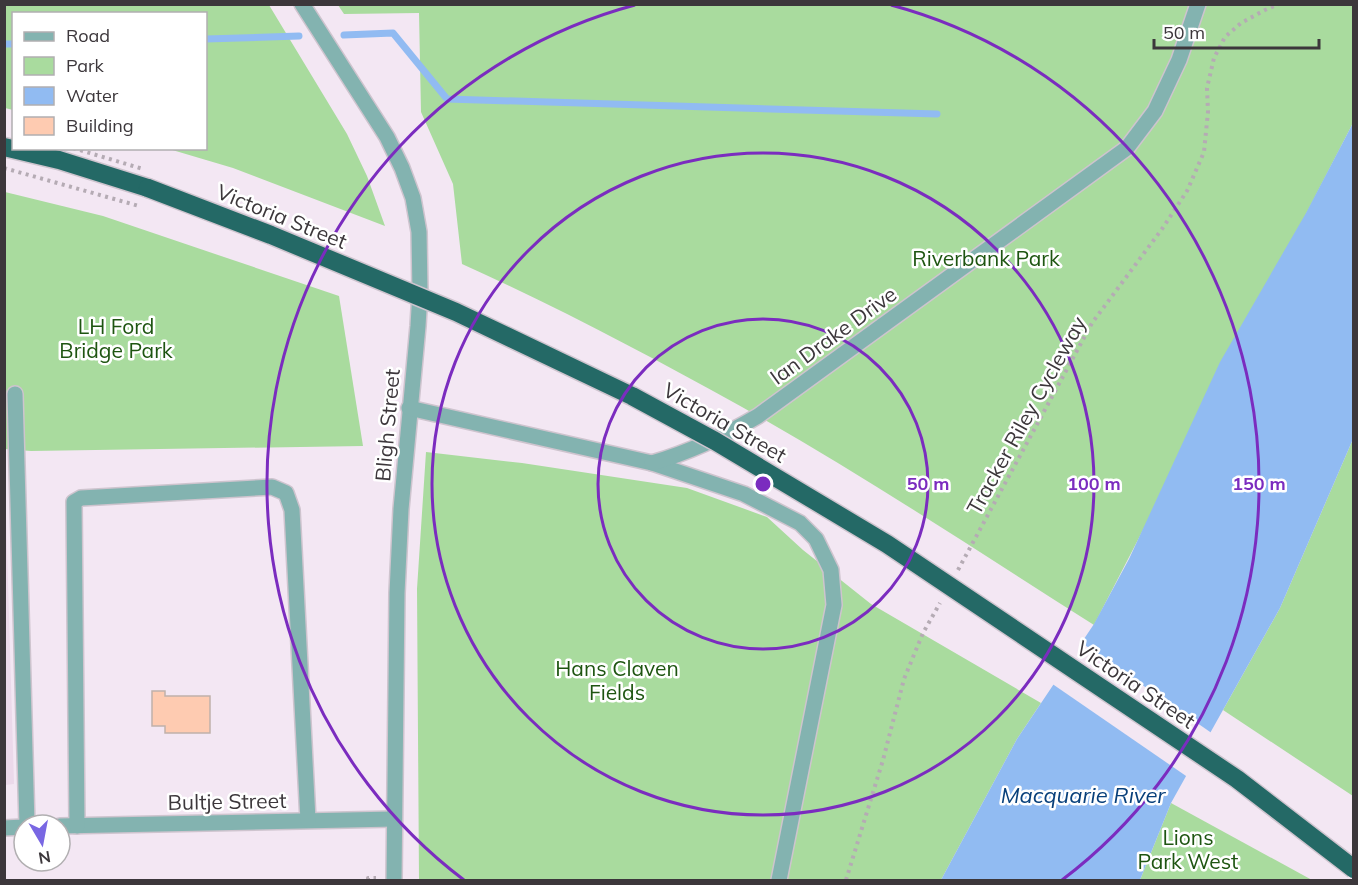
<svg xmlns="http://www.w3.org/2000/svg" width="1358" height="885" font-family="Mulish,sans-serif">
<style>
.built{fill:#ebd9ea}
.green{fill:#a9db9e}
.water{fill:#91bbf2}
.pier{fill:#f3e7f3}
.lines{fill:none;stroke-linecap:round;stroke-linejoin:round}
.stream{stroke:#91bbf2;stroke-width:7}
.building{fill:#fecbb1;stroke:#c0b1aa;stroke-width:1.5}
.minor-casing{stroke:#cec4ce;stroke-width:18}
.highway-casing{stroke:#cec4ce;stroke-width:21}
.path{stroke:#b5abb4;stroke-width:4;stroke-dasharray:3 4.5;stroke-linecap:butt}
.minor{stroke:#83b3b0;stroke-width:15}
.highway{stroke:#246966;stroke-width:18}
.highway-bridge-casing{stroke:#cec4ce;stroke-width:21;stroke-linecap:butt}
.path-bridge{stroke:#b5abb4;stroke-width:4;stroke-dasharray:3 4.5;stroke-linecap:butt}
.highway-bridge{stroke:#246966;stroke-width:18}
.ring{fill:none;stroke:#7b2cbf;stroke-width:3}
.labels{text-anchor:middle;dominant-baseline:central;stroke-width:5;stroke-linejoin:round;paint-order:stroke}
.street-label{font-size:21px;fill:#3c373b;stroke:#fff}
.park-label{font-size:21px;fill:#1e5511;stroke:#fff}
.water-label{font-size:22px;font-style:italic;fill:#08407b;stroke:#fff}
.centre{fill:#7b2cbf;stroke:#fff;stroke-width:3}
.ring-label{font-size:18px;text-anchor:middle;font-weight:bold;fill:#7b2cbf;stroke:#fff;stroke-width:5;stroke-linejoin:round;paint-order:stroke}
</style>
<rect width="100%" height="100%" fill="#f3e7f3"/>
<path class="built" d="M4 449 14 784 5 785H4Z"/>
<g class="green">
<path d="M5 4 269 5 347 134 367 176 385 226 233 168 169 149 206 148V14H14L13 110 5 108Z"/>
<path d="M338 5H1353V123L1094 625C977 551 862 474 742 407 650 356 557 307 462 264L453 184 421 112 419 13 344 14Z"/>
<path d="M5 192 103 216 339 296 363 446 31 451 5 449Z"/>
<path d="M1353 439V796L1223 710 1280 608Z"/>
<path d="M426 452 522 463 687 488 767 517 803 550 871 604 1041 703 1017 739 941 880H419L417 589Z"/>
<path d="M1171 803 1312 880H1140Z"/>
</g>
<path class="water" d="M1353 123V439L1280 608 1171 803 1140 880H941L1017 739 1094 624 1129 559 1220 362 1306 213Z"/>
<path class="pier" d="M1079 641 1213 734 1189 778 1051 683Z"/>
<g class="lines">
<g class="stream">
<path d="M344 35 393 33 447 99 937 114"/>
<path d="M206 39 299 36"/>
<path d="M4 44H14"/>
</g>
</g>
<path class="building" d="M152 691H165V696H210V733H165V726H152Z"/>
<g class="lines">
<defs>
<g id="minor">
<path d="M302 4 387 137 402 168 413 198 419 232 420 292 418 326 401 509 397 593 394 880"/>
<path d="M15 394 27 825"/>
<path d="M409 408 652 463 744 494 800 523 816 539 831 570 834 605 779 880"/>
<path d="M652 463C690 452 724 436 758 416L1127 148 1155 111 1179 60 1198 4"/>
<path d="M60 826 394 819"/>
<path d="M77 826 74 502 81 498 272 487 286 493 292 510 308 820"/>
<path d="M4 828 24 827"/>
</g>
<path id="highway" d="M4 147 59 160 148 188"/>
</defs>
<use href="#minor" class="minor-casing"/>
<use href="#highway" class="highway-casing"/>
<g class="path">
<path d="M958 570 1092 323 1162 229 1187 191 1204 152 1208 112 1207 88 1214 58 1225 37 1241 23 1265 10 1279 4"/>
<path d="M368 880V878H376"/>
<path d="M846 880 883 760 904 679 923 633 940 603"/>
</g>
<use href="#minor" class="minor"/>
<use href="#highway" class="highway"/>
<defs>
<path id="highway-bridge" d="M148 188 271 235 456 312 632 396 715 441 887 544 1237 779 1354 869"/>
</defs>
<use href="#highway-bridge" class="highway-bridge-casing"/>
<g class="path-bridge">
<path d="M73 148 143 169"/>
<path d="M4 168 139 206"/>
</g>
<use href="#highway-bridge" class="highway-bridge"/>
</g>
<g class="ring">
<circle cx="763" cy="484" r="165"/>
<circle cx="763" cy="484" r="331"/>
<path d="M464 880A496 496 0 0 1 635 5M891 5A496 496 0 0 1 1062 880"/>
</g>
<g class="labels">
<g class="street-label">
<text transform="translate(282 216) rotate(22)">Victoria Street</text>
<text transform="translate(833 335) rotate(-36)">Ian Drake Drive</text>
<text transform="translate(1026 415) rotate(-61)">Tracker Riley Cycleway</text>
<text transform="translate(725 422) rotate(30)">Victoria Street</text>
<text transform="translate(387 425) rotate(-85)">Bligh Street</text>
<text transform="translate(1136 684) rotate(34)">Victoria Street</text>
<text transform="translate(227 801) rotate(-1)">Bultje Street</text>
</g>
<g class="park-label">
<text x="986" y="258">Riverbank Park</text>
<text x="116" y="326">LH Ford<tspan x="116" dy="24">Bridge Park</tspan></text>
<text x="617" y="668">Hans Claven<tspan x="617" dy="24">Fields</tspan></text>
<text x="1188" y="837">Lions<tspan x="1188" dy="24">Park West</tspan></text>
</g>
<g class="water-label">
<text x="1083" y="795">Macquarie River</text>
</g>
</g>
<circle cx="763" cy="484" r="9" class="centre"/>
<g class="ring-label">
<text x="928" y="490">50 m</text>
<text x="1094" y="490">100 m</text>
<text x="1259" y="490">150 m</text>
</g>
<rect width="1358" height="885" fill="none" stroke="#3c373b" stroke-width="12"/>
<rect x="12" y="12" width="195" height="138" fill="#ffffff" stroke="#b1afb1" stroke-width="1.5"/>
<rect x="24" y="32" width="30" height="9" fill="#83b3b0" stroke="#b1afb1" stroke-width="1.5"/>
<text x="66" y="42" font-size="18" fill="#3c373b">Road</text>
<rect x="24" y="57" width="30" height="18" fill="#a9db9e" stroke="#b1afb1" stroke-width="1.5"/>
<text x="66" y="72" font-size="18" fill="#3c373b">Park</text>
<rect x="24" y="87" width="30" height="18" fill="#91bbf2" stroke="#b1afb1" stroke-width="1.5"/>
<text x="66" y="102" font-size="18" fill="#3c373b">Water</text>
<rect x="24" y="117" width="30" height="18" fill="#fecbb1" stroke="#b1afb1" stroke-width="1.5"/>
<text x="66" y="132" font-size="18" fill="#3c373b">Building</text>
<g transform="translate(42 843) rotate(170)"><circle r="28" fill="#ffffff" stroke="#b1afb1" stroke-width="1.5"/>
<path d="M0-4.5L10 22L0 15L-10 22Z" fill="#7967e3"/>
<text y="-9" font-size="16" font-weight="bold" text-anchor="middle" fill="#3c373b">N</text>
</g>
<path d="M1154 39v9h165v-9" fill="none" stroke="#3c373b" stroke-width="3"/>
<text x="1163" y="39" font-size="18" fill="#3c373b" stroke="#ffffff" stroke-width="4.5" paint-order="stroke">50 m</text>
</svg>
